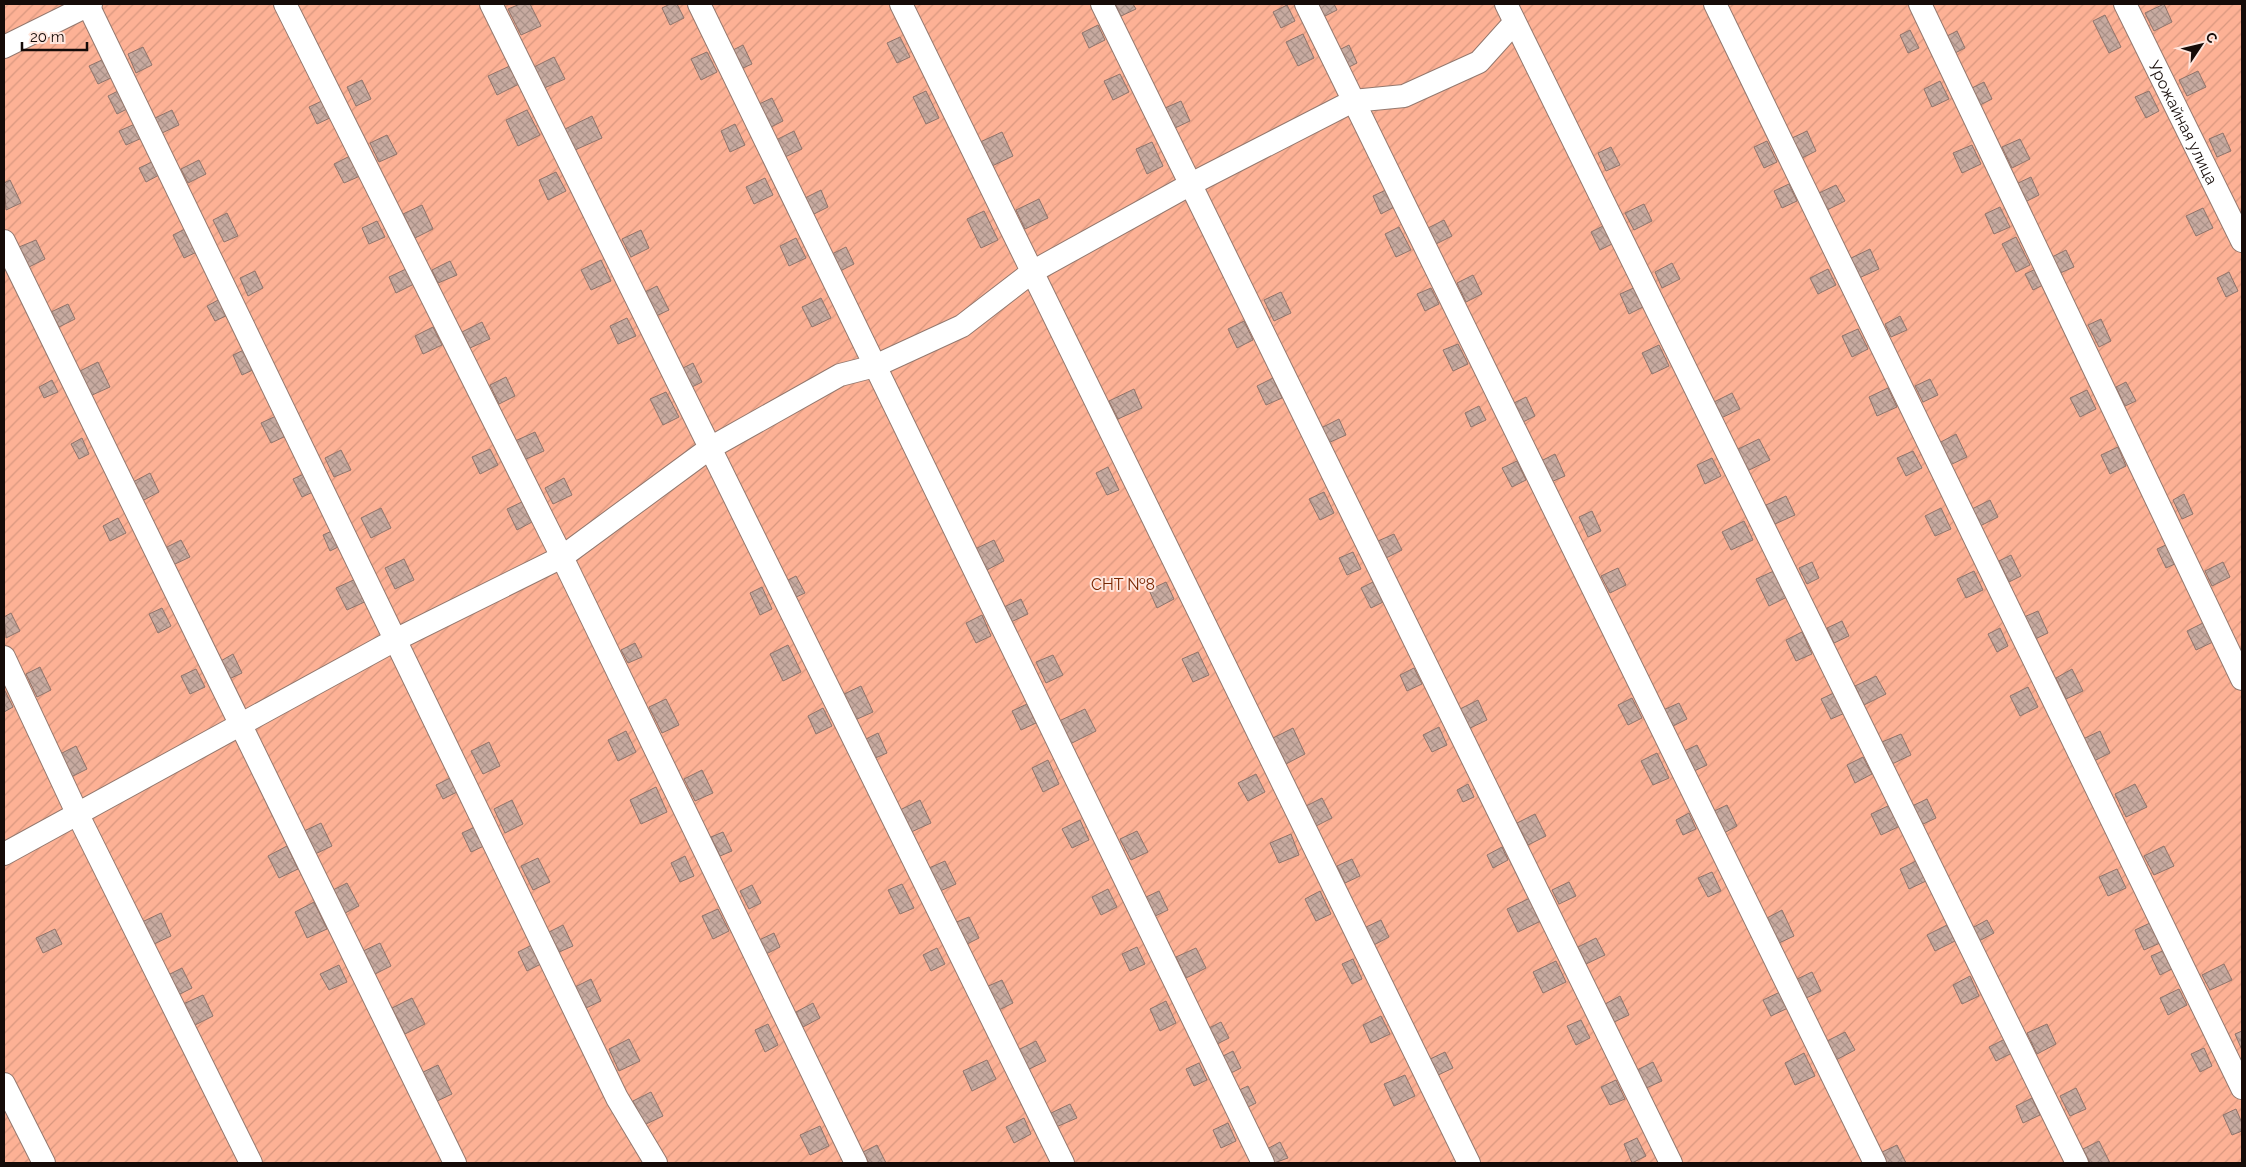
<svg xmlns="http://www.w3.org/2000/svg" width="2246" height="1167" font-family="Raleway,sans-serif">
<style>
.garden{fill:url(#garden-furrows)}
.building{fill:url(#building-cross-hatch);stroke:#8f736a}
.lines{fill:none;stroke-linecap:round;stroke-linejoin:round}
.minor-casing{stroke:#94796f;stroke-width:24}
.minor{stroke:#fff;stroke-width:22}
.labels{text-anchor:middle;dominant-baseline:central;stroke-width:4;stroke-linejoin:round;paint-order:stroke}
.street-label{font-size:16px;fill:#150b08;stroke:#ffe6dd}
.park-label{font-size:16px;fill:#792600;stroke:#ffe6dd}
</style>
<defs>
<pattern id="garden-furrows" width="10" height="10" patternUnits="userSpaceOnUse" patternTransform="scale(1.25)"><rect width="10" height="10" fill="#fdb195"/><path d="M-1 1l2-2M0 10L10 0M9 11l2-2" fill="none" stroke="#d8977f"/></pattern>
<pattern id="building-cross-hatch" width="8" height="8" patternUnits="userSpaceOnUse" patternTransform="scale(1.25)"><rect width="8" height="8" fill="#c7aaa0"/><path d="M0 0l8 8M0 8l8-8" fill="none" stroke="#aa9188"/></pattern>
</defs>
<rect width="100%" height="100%" fill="#f6d7cd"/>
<rect class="garden" x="4" y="4" width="2238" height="1159"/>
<g class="building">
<path d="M520 4H530L541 26 521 35 508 9Z"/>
<path d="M670 4H677L684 18 670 25 662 8Z"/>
<path d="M1115 4H1133L1136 9 1121 16Z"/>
<path d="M1314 4H1334L1337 10 1321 18Z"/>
<path d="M2164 4 2172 22 2154 31 2145 13Z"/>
<path d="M1287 5 1295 21 1281 28 1273 12Z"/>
<path d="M2105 15 2121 47 2109 53 2093 21Z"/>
<path d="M1098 25 1105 40 1089 48 1082 33Z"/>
<path d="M1910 30 1919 48 1908 53 1900 35Z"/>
<path d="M1957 31 1965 48 1953 54 1945 37Z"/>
<path d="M1303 34 1314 58 1298 66 1286 42Z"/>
<path d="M900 37 910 57 897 63 887 43Z"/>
<path d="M743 45 752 64 736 71 727 53Z"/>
<path d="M1349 45 1357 63 1345 69 1337 51Z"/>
<path d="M143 47 152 65 136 73 128 54Z"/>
<path d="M707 52 717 72 701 80 691 59Z"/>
<path d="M554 57 565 79 542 89 532 68Z"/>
<path d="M104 59 113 77 98 84 89 66Z"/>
<path d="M512 65 521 83 497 95 488 76Z"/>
<path d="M2198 71 2206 87 2187 96 2179 80Z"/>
<path d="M1120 74 1129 92 1113 100 1104 81Z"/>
<path d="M362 80 371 99 356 106 347 87Z"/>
<path d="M1940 81 1949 99 1932 107 1924 89Z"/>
<path d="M1984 82 1992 99 1978 106 1970 89Z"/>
<path d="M120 90 129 108 117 114 108 96Z"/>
<path d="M926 91 939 118 926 124 913 97Z"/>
<path d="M2149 91 2159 111 2146 118 2135 97Z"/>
<path d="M772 98 783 121 769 128 757 105Z"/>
<path d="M324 100 332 117 317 124 309 107Z"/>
<path d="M1181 101 1190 121 1175 128 1165 108Z"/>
<path d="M172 110 179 125 162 133 155 118Z"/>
<path d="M527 110 540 135 518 146 506 120Z"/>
<path d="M592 116 602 138 575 150 565 129Z"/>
<path d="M135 124 142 138 126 145 119 131Z"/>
<path d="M735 124 745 145 730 152 721 131Z"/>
<path d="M794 131 802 149 785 157 776 140Z"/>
<path d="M1807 131 1816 151 1802 158 1792 138Z"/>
<path d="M1002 132 1013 156 990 167 978 143Z"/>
<path d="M2223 133 2231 151 2217 157 2209 139Z"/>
<path d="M387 135 397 154 379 162 370 143Z"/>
<path d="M2020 139 2030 159 2012 168 2002 147Z"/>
<path d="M1767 141 1777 162 1764 168 1754 147Z"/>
<path d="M1152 142 1163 166 1147 174 1136 149Z"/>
<path d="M1972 145 1981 164 1962 173 1953 153Z"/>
<path d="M1611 147 1620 165 1606 171 1598 153Z"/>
<path d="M350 156 360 176 344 183 334 164Z"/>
<path d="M199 160 206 174 188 183 181 169Z"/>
<path d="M152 162 159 175 146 182 139 168Z"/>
<path d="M556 172 566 191 548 200 539 180Z"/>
<path d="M2031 177 2039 195 2025 202 2016 184Z"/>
<path d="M765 178 773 195 754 204 746 187Z"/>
<path d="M10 180 21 203 6 210 4 183Z"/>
<path d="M1789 184 1797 201 1782 208 1774 191Z"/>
<path d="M1836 185 1845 201 1827 210 1819 193Z"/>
<path d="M1388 189 1396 206 1381 214 1373 196Z"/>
<path d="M821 190 828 207 814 214 805 198Z"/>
<path d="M1039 199 1048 218 1025 229 1016 210Z"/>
<path d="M1644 204 1652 221 1634 230 1625 213Z"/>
<path d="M422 205 433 229 415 238 403 214Z"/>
<path d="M2000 207 2010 227 1994 234 1985 214Z"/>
<path d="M2203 208 2213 228 2196 236 2186 216Z"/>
<path d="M984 211 998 240 981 248 967 219Z"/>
<path d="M227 213 238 236 224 242 213 220Z"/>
<path d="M1444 220 1452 236 1436 244 1428 228Z"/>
<path d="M377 221 385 237 369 244 362 228Z"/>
<path d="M1603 226 1612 244 1600 250 1591 232Z"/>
<path d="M1399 227 1411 250 1396 257 1385 234Z"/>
<path d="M187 228 199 251 184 258 173 235Z"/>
<path d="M641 230 649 248 631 257 622 239Z"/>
<path d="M2016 237 2030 265 2016 272 2002 244Z"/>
<path d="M796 238 806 258 789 266 780 246Z"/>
<path d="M36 240 45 259 29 267 19 247Z"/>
<path d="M846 247 854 264 838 272 830 255Z"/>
<path d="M1870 249 1879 269 1859 278 1849 259Z"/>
<path d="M2066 250 2074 267 2058 274 2050 258Z"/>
<path d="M601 260 611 281 591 290 581 270Z"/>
<path d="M450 261 457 275 438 283 432 270Z"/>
<path d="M1672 263 1680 279 1662 288 1655 272Z"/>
<path d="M2038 268 2045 284 2033 290 2025 274Z"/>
<path d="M406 269 414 284 396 293 389 277Z"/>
<path d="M1828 269 1836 285 1818 294 1810 278Z"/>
<path d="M255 271 263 288 248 296 240 278Z"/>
<path d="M2229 272 2238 291 2226 297 2217 278Z"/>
<path d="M1473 275 1482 294 1466 302 1457 283Z"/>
<path d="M657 286 669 310 656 316 645 292Z"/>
<path d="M1638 286 1647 305 1629 314 1620 294Z"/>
<path d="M1431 288 1439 304 1425 311 1417 294Z"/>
<path d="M1281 292 1291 313 1274 321 1264 300Z"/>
<path d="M821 298 831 318 812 327 802 307Z"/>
<path d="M220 299 228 315 215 321 207 306Z"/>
<path d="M68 304 75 319 59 327 51 312Z"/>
<path d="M1900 316 1907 330 1891 337 1885 324Z"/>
<path d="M627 318 636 336 618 344 610 326Z"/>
<path d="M2101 319 2111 341 2099 347 2088 325Z"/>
<path d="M1244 321 1253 340 1237 348 1228 329Z"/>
<path d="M482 322 490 339 470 348 462 332Z"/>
<path d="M433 327 442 345 423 354 415 336Z"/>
<path d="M1858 329 1868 349 1852 357 1842 336Z"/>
<path d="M1458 344 1468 364 1453 371 1443 350Z"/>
<path d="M1659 345 1669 366 1652 374 1642 353Z"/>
<path d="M246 349 255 369 242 375 233 355Z"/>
<path d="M98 362 110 387 90 396 78 372Z"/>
<path d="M693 363 702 382 688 389 679 370Z"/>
<path d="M506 377 515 396 499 404 490 385Z"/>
<path d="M1273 378 1282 398 1266 405 1257 386Z"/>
<path d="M1930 379 1938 395 1923 402 1915 386Z"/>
<path d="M52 380 58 392 44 398 39 387Z"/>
<path d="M2126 382 2136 401 2125 406 2116 387Z"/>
<path d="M1888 388 1897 407 1877 416 1869 397Z"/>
<path d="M1134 389 1142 408 1118 419 1109 401Z"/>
<path d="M2087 390 2096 409 2080 417 2070 398Z"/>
<path d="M666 392 679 417 663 425 650 399Z"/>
<path d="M1732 393 1740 409 1719 419 1712 403Z"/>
<path d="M1526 397 1535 416 1523 422 1514 403Z"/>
<path d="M1479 406 1486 420 1471 427 1465 413Z"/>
<path d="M276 416 286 436 271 443 261 423Z"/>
<path d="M1339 419 1346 435 1328 443 1321 428Z"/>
<path d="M535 432 544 451 524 460 515 441Z"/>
<path d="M1956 434 1967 457 1950 465 1939 443Z"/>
<path d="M82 438 89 454 79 459 71 444Z"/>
<path d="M1759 439 1770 460 1747 471 1736 450Z"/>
<path d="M2118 447 2126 466 2110 474 2101 455Z"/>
<path d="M490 449 498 465 480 474 472 457Z"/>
<path d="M341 450 351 470 334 477 325 458Z"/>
<path d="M1913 451 1922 468 1906 476 1897 458Z"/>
<path d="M1555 454 1565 476 1551 482 1541 461Z"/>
<path d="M1712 458 1721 476 1705 484 1697 465Z"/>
<path d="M1517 461 1526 480 1512 487 1502 468Z"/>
<path d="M1108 467 1119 490 1107 495 1096 473Z"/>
<path d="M150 473 159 492 142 501 133 482Z"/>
<path d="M306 473 315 491 302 497 293 479Z"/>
<path d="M564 478 572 495 553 504 545 488Z"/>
<path d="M1324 492 1334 513 1320 520 1309 499Z"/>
<path d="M2184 494 2193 514 2182 519 2173 500Z"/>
<path d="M1786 496 1795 515 1775 524 1766 505Z"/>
<path d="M1990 500 1998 517 1980 526 1972 509Z"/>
<path d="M522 502 532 522 517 530 507 509Z"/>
<path d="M381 508 391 528 371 538 361 518Z"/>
<path d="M1941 508 1951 529 1935 536 1925 516Z"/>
<path d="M1592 511 1601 531 1588 537 1579 517Z"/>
<path d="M118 518 126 533 110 541 103 526Z"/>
<path d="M1744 521 1753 540 1731 550 1722 532Z"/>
<path d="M334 530 342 545 330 551 323 535Z"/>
<path d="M1394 534 1402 550 1386 558 1378 541Z"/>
<path d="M181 540 190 557 173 565 165 548Z"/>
<path d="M994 540 1004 561 985 571 975 549Z"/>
<path d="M2170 543 2179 562 2166 568 2157 549Z"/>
<path d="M1353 552 1361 569 1347 575 1339 558Z"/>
<path d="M2011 555 2021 576 2009 582 1999 561Z"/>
<path d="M404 559 414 580 395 589 385 568Z"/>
<path d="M1812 562 1819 578 1807 584 1799 568Z"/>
<path d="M2223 562 2230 577 2212 586 2205 571Z"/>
<path d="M1618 568 1626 585 1610 593 1601 576Z"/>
<path d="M1776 570 1789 596 1769 606 1756 579Z"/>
<path d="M1974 571 1983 590 1966 598 1957 579Z"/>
<path d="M796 576 805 593 794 598 786 581Z"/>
<path d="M360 577 371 599 347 610 336 588Z"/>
<path d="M1166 582 1174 599 1157 608 1149 590Z"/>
<path d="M1373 582 1383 602 1371 608 1361 588Z"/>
<path d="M762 587 772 609 760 615 750 593Z"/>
<path d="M1021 599 1028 614 1011 622 1004 607Z"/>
<path d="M162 608 171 626 158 633 149 614Z"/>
<path d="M2038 611 2048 633 2035 639 2024 617Z"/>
<path d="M11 613 20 631 6 638 4 617Z"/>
<path d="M982 615 991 636 976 643 966 623Z"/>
<path d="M1842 621 1849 636 1834 643 1827 628Z"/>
<path d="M2205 622 2215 641 2196 650 2187 631Z"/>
<path d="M2000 628 2008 646 1997 652 1988 634Z"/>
<path d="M1802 632 1812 654 1796 661 1786 640Z"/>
<path d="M635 643 642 657 628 663 621 650Z"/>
<path d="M788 645 801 672 783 681 770 654Z"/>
<path d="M1198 652 1209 675 1193 682 1182 659Z"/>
<path d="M233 654 242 673 227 680 219 662Z"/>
<path d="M1053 655 1063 675 1046 683 1036 662Z"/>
<path d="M40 667 51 690 37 697 26 674Z"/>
<path d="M1414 668 1422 684 1407 691 1400 675Z"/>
<path d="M196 669 205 687 190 694 181 676Z"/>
<path d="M2072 669 2083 691 2066 699 2056 678Z"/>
<path d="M1876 676 1886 694 1864 705 1855 686Z"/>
<path d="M861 686 873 712 855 720 842 695Z"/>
<path d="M2028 687 2038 707 2020 716 2010 696Z"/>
<path d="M4 689 13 707 4 712Z"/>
<path d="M1836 692 1845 713 1831 719 1821 699Z"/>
<path d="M1632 698 1642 718 1628 725 1618 705Z"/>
<path d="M666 699 679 725 662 733 649 707Z"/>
<path d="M1478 700 1487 720 1468 729 1458 710Z"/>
<path d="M1679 703 1687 719 1669 728 1661 711Z"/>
<path d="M1027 704 1036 723 1021 730 1012 711Z"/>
<path d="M823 708 832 726 816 734 808 716Z"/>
<path d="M1085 709 1096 731 1070 744 1059 721Z"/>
<path d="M1439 727 1447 745 1432 752 1423 735Z"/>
<path d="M1293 728 1305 754 1286 764 1273 738Z"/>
<path d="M626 731 636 752 618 761 608 740Z"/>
<path d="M2100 731 2110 753 2094 761 2083 739Z"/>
<path d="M878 733 887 753 873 759 864 740Z"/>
<path d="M1901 734 1911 755 1892 764 1882 742Z"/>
<path d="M489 742 500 766 483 774 471 751Z"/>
<path d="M1697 745 1707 765 1692 772 1682 752Z"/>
<path d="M76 746 87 769 71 777 60 754Z"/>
<path d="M1657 753 1669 778 1653 785 1641 761Z"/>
<path d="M1863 757 1872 774 1855 783 1847 765Z"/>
<path d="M1048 760 1059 784 1043 792 1032 768Z"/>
<path d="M702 770 713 793 695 801 684 779Z"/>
<path d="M1256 774 1265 792 1248 801 1238 783Z"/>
<path d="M454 776 461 790 443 799 436 785Z"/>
<path d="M1468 784 1474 797 1463 802 1457 790Z"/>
<path d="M2135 784 2147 807 2126 817 2115 794Z"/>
<path d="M656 787 667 812 641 824 630 800Z"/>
<path d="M1322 798 1332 818 1314 827 1304 807Z"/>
<path d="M1927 799 1936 818 1921 825 1912 806Z"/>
<path d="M512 800 523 824 505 833 494 809Z"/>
<path d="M920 800 931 823 909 833 898 811Z"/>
<path d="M1727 805 1737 826 1722 834 1712 812Z"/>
<path d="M1890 805 1900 826 1881 835 1871 814Z"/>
<path d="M1689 813 1696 829 1683 835 1676 820Z"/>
<path d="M1535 814 1546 836 1528 845 1517 823Z"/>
<path d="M1080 820 1089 840 1072 848 1062 829Z"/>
<path d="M321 823 332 846 311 856 300 833Z"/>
<path d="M477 826 486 845 471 852 462 833Z"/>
<path d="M1137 831 1148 852 1131 860 1120 839Z"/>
<path d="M723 832 732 851 720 856 711 837Z"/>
<path d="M1291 834 1299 855 1279 863 1270 843Z"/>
<path d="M287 846 298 869 279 878 268 856Z"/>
<path d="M2164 846 2174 866 2154 875 2144 856Z"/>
<path d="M1502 847 1508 860 1493 868 1487 855Z"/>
<path d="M685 856 694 876 680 882 671 863Z"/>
<path d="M538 858 550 882 533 890 521 866Z"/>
<path d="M1352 859 1360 876 1345 883 1337 866Z"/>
<path d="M945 861 956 884 940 891 929 868Z"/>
<path d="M1916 861 1926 881 1909 889 1900 869Z"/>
<path d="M2117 869 2126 888 2108 896 2099 877Z"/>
<path d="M1712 872 1721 891 1708 897 1698 878Z"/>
<path d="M1569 882 1576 896 1559 904 1552 890Z"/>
<path d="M347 883 359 906 341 915 329 892Z"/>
<path d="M902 884 914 908 900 914 888 890Z"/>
<path d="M752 885 761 903 749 909 740 891Z"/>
<path d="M1108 889 1117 907 1101 915 1092 897Z"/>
<path d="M1159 891 1168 910 1153 917 1144 898Z"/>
<path d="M1320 891 1331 914 1316 921 1305 899Z"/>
<path d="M1530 898 1541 921 1518 932 1507 909Z"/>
<path d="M314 902 327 929 307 938 295 912Z"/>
<path d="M718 909 729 931 713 939 702 916Z"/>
<path d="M1782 910 1794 936 1779 943 1767 918Z"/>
<path d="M161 913 171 936 152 945 142 922Z"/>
<path d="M969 917 979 938 965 945 954 923Z"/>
<path d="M1381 920 1389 937 1372 946 1364 928Z"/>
<path d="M1987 920 1994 933 1979 941 1972 928Z"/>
<path d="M2150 923 2160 943 2144 950 2135 930Z"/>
<path d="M563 925 573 946 559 952 549 932Z"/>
<path d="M1947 925 1955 941 1935 951 1927 935Z"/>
<path d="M55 929 62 944 43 953 36 938Z"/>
<path d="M774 933 780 947 764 955 757 941Z"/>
<path d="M1596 938 1605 955 1586 964 1578 947Z"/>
<path d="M380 943 391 966 371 976 359 953Z"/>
<path d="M534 944 543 963 527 971 518 952Z"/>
<path d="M1137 947 1145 964 1130 971 1122 954Z"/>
<path d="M937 948 945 964 931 971 923 955Z"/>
<path d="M1196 948 1206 968 1186 978 1176 957Z"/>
<path d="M2165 950 2174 968 2160 975 2151 956Z"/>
<path d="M1353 959 1362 979 1352 984 1342 964Z"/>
<path d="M1556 961 1566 982 1543 993 1533 972Z"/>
<path d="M2224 964 2232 980 2210 990 2202 975Z"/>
<path d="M339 965 347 982 329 990 320 974Z"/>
<path d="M182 968 192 988 178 995 168 975Z"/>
<path d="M1812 972 1821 991 1804 999 1795 980Z"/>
<path d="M1970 976 1979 996 1962 1004 1953 985Z"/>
<path d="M591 979 601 1001 586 1008 575 987Z"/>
<path d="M1002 980 1013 1003 997 1011 986 987Z"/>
<path d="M2179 989 2187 1005 2168 1015 2160 998Z"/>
<path d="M1780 992 1788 1008 1771 1016 1763 1000Z"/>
<path d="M203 995 213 1016 191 1027 181 1005Z"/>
<path d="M1620 996 1629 1015 1614 1022 1605 1004Z"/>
<path d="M412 998 425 1024 405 1034 392 1008Z"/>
<path d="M1166 1001 1176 1023 1160 1031 1150 1009Z"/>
<path d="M813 1003 820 1018 803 1027 796 1012Z"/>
<path d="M1381 1016 1390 1034 1371 1043 1363 1025Z"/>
<path d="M1581 1020 1590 1038 1576 1045 1567 1026Z"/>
<path d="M1221 1022 1229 1038 1215 1045 1207 1029Z"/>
<path d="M768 1024 778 1045 765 1052 755 1030Z"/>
<path d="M2047 1024 2056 1044 2037 1054 2027 1033Z"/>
<path d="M2242 1031V1050L2235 1034Z"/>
<path d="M1845 1032 1855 1050 1836 1060 1827 1041Z"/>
<path d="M629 1039 640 1061 619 1071 609 1049Z"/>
<path d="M2005 1039 2012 1053 1996 1061 1989 1047Z"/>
<path d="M1036 1041 1046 1061 1025 1071 1016 1051Z"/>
<path d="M2204 1048 2212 1066 2200 1072 2191 1054Z"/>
<path d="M1233 1051 1241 1068 1229 1074 1221 1057Z"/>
<path d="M1445 1052 1453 1068 1436 1076 1428 1060Z"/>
<path d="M1804 1053 1815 1076 1795 1085 1785 1063Z"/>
<path d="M987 1060 996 1079 972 1091 963 1071Z"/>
<path d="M1653 1062 1662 1081 1644 1089 1635 1071Z"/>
<path d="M1199 1063 1207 1080 1194 1086 1186 1069Z"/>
<path d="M438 1065 452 1094 433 1103 419 1074Z"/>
<path d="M1405 1075 1415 1096 1394 1106 1384 1084Z"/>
<path d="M1616 1080 1625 1099 1610 1105 1601 1087Z"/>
<path d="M1248 1086 1256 1103 1244 1109 1235 1092Z"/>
<path d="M2076 1088 2086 1109 2070 1116 2060 1096Z"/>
<path d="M651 1092 663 1116 644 1125 633 1101Z"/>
<path d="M2032 1098 2040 1115 2023 1123 2016 1106Z"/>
<path d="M1070 1104 1077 1118 1056 1127 1049 1114Z"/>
<path d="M2236 1109 2242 1123V1131L2232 1135 2223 1115Z"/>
<path d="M1024 1118 1031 1134 1014 1143 1006 1127Z"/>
<path d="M1228 1123 1236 1141 1221 1148 1213 1130Z"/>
<path d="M820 1126 829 1146 810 1155 800 1135Z"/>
<path d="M1637 1138 1646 1156 1632 1163 1624 1144Z"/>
<path d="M2099 1141 2110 1163H2090L2083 1149Z"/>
<path d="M1280 1142 1288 1158 1274 1163 1267 1149Z"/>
<path d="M877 1145 886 1163H869L863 1152Z"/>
<path d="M1897 1145 1906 1163H1885L1880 1153Z"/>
</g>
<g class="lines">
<defs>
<g id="minor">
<path d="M285 4 562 557 856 1163"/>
<path d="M491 4 1063 1163"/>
<path d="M699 4 1263 1163"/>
<path d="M901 4 1469 1163"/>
<path d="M1102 4 1671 1163"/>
<path d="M1306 4 1875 1163"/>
<path d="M1506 4 2077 1163"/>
<path d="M1715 4 2242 1088"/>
<path d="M1920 4 2242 679"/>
<path id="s1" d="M2125 4 2242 241"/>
<path d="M88 5 617 1098 656 1163"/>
<path d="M4 47 91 4"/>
<path d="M4 241 455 1163"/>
<path d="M4 657 78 815 251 1163"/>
<path d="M4 854 395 640 562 557 710 448 840 375 875 366 962 326 1032 272 1191 184 1353 101 1404 96 1479 62 1514 23"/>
<path d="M4 1084 44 1163"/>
</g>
</defs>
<use href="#minor" class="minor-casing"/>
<use href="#minor" class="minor"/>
</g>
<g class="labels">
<g class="street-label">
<text stroke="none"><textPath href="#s1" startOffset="132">Урожайная улица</textPath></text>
</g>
<g class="park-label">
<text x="1123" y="584">СНТ №8</text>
</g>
</g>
<rect width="2246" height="1167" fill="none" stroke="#150b08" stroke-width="10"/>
<g transform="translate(2201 45) rotate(55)" stroke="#ffe6dd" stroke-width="4" paint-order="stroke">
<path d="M0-4L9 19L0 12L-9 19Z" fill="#150b08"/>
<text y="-8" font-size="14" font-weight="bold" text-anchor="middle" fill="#150b08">С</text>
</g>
<path d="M22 42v8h65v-8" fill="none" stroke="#150b08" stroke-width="2.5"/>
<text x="30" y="42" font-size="15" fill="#150b08" stroke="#ffe6dd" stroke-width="4" paint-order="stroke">20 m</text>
</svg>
